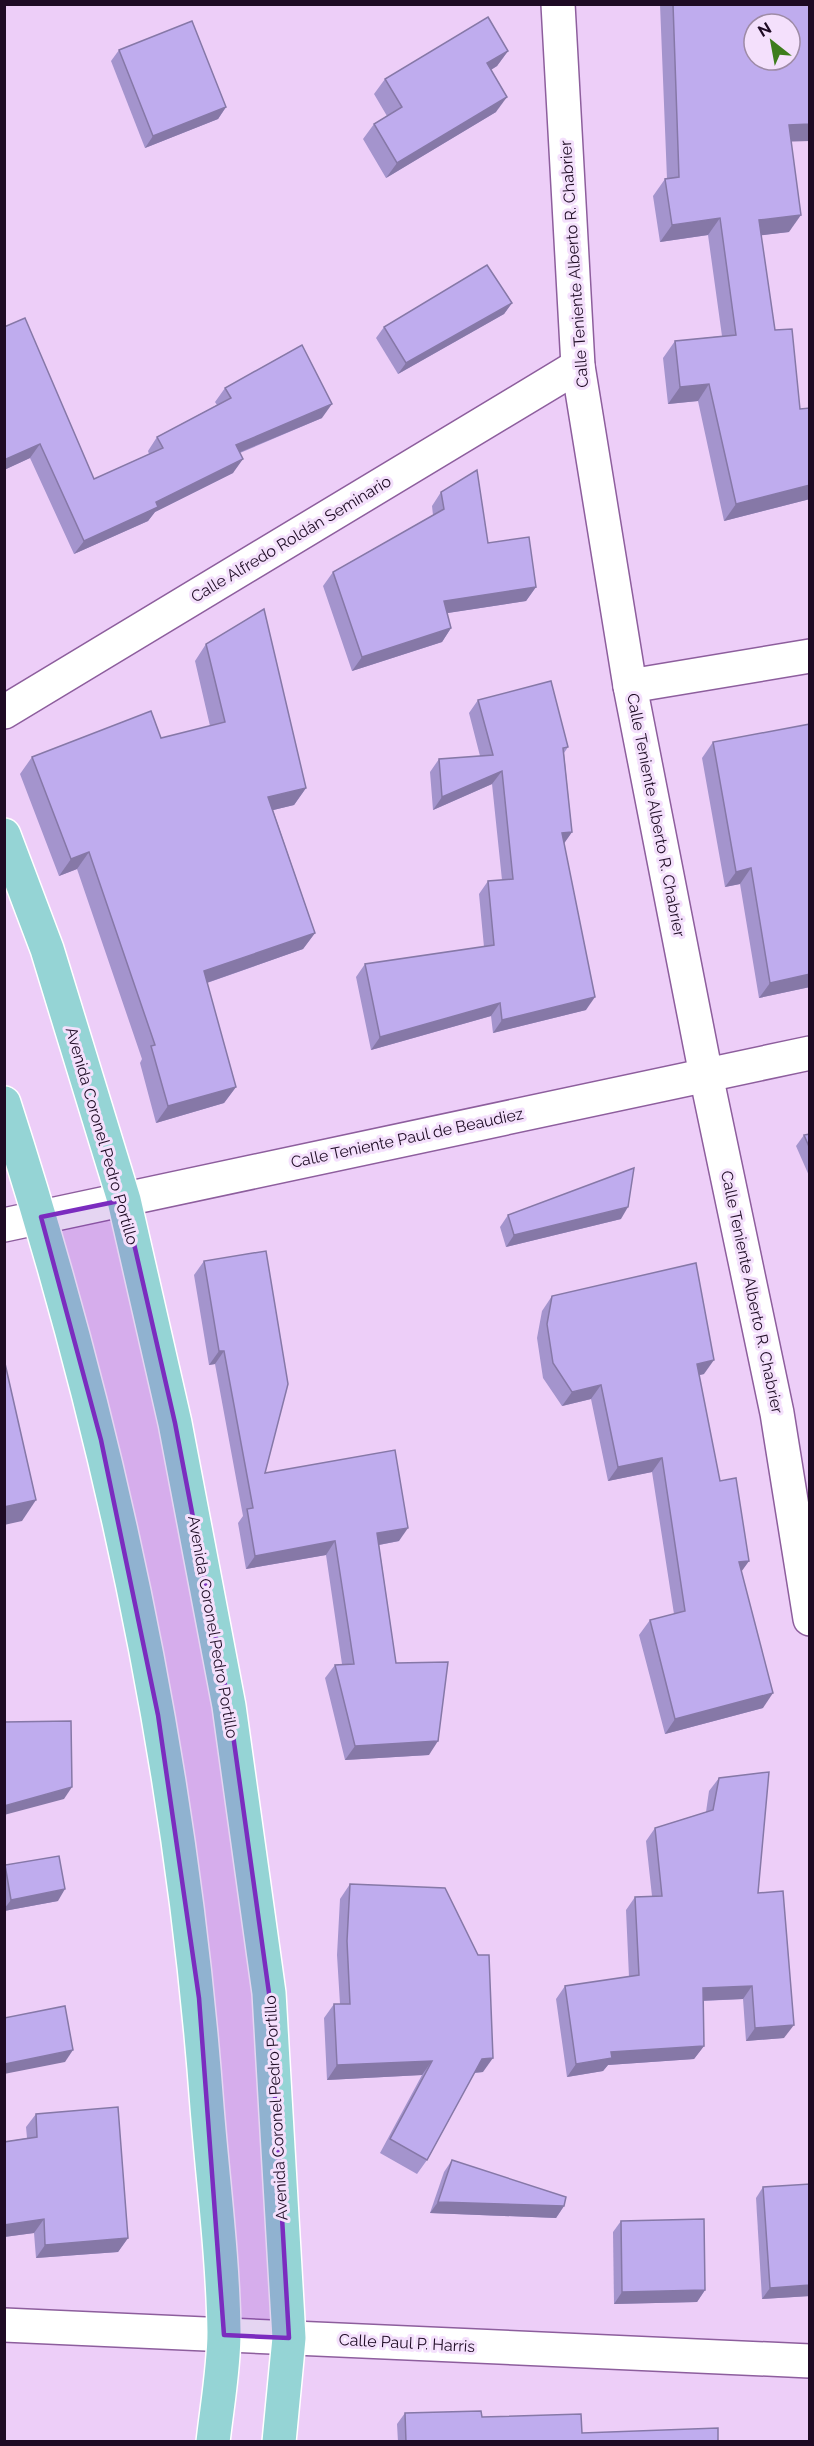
<svg xmlns="http://www.w3.org/2000/svg" width="814" height="2446" font-family="Raleway,sans-serif">
<style>
.lines{fill:none;stroke-linecap:round;stroke-linejoin:round}
.minor-casing{stroke:#8d5e9d;stroke-width:36}
.major-casing{stroke:#fff;stroke-width:36}
.minor{stroke:#fff;stroke-width:33}
.major{stroke:#95d4d5;stroke-width:33}
.wall{fill:#a494cd}
.shaded-wall{fill:#8678a7}
.building{fill:#bfacee;stroke:#8678a7;stroke-width:1.5;fill-rule:evenodd}
.marked{fill:#7b2cbf;fill-opacity:0.2;stroke:#7b2cbf;stroke-width:4.5;stroke-linejoin:round}
.labels{text-anchor:middle;dominant-baseline:central;stroke-width:6;stroke-linejoin:round;paint-order:stroke}
.street-label{font-size:16px;fill:#1e0b24;stroke:#f4e0fc}
</style>
<rect width="100%" height="100%" fill="#edcef8"/>
<g class="lines">
<defs>
<g id="minor">
<path d="M558 4 578 366 630 686 706 1075 777 1413 810 1619"/>
<path d="M630 686 810 656"/>
<path d="M4 712 578 366"/>
<path d="M4 1225 810 1053"/>
<path d="M4 2325 810 2361"/>
</g>
<g id="major">
<path d="M4 835 47 949 124 1200 175 1423 229 1706 269 1993 289 2338 279 2442"/>
<path d="M4 1103C109 1428 182 1766 207 2107 213 2182 223 2258 224 2332 224 2368 217 2406 213 2442"/>
</g>
</defs>
<use href="#minor" class="minor-casing"/>
<use href="#major" class="major-casing"/>
<use href="#minor" class="minor"/>
<use href="#major" class="major"/>
</g>
<g class="wall">
<path d="M660 4H810L791 141 789 232 761 235 775 330 800 409 810 408V499L724 521 698 401 668 404 663 358 675 341 722 336 708 235 660 242 653 196 665 179H667Z"/>
<path d="M119 50 226 107 218 119 145 148 111 61Z"/>
<path d="M508 51 497 66 491 70 496 112 386 178 363 139 374 124 387 116 374 94 385 79Z"/>
<path d="M512 303 504 314 398 374 376 338 384 327Z"/>
<path d="M4 327 94 479 149 454 148 451 157 437 217 405 215 402 225 388 322 418 240 453 233 473 155 512 148 521 74 554 30 458 4 470Z"/>
<path d="M441 492 488 543 536 587 526 601 447 613 451 628 442 642 352 671 323 586 333 572 433 515 432 506Z"/>
<path d="M206 644 306 788 294 805 273 810 315 933 303 949 207 983 236 1087 224 1103 156 1123 140 1063 142 1059 77 869 59 876 20 774 32 757 161 738 210 726 195 661Z"/>
<path d="M478 700 568 747 564 753 572 832 564 843 586 1010 493 1033 491 1016 371 1050 356 977 365 964 484 947 479 894 488 881 502 880 492 784 433 810 430 772 439 759 480 756 469 713Z"/>
<path d="M713 742 810 987 759 998 740 884 725 887 702 758Z"/>
<path d="M810 1134V1178L796 1146 804 1135Z"/>
<path d="M508 1215 621 1219 506 1247 500 1227Z"/>
<path d="M204 1261 265 1473 399 1541 379 1545 396 1663 429 1755 345 1760 325 1678 335 1665 342 1664 326 1555 246 1569 238 1523 243 1516 215 1364 209 1365 194 1275Z"/>
<path d="M552 1296 704 1374 699 1375 720 1481 749 1561 741 1571 763 1708 665 1734 639 1635 650 1620 674 1614 652 1472 608 1481 591 1399 562 1406 543 1378 537 1338 542 1311Z"/>
<path d="M719 1778 758 1893 784 2038 746 2041 743 1999 703 2001 704 2046 694 2059 608 2065 603 2071 567 2077 556 1999 565 1986 629 1977 626 1910 635 1897 652 1896 646 1841 655 1828 706 1812 709 1791Z"/>
<path d="M5 1865 58 1901 4 1911Z"/>
<path d="M350 1884 483 2072 474 2073 427 2160 417 2174 380 2153 422 2075 327 2080 324 2018 334 2004H340L337 1955 340 1899Z"/>
<path d="M36 2114 128 2238 118 2252 36 2258 34 2233 4 2237V2142L27 2138 26 2127Z"/>
<path d="M452 2160 564 2206 556 2218 430 2213 444 2172Z"/>
<path d="M763 2187 810 2296 762 2299 756 2198Z"/>
<path d="M621 2221 705 2290 697 2302 614 2304 613 2232Z"/>
<path d="M405 2413 482 2417 582 2433 718 2442H398L397 2424Z"/>
</g>
<g class="shaded-wall">
<path d="M508 51 497 66 476 79 487 63Z"/>
<path d="M507 97 496 112 386 178 397 163Z"/>
<path d="M226 107 218 119 145 148 153 136Z"/>
<path d="M810 124V141L777 142 789 125Z"/>
<path d="M801 215 789 232 747 237 759 220Z"/>
<path d="M720 218 708 235 660 242 672 225Z"/>
<path d="M512 303 504 314 398 374 406 363Z"/>
<path d="M709 384 698 401 668 404 680 387Z"/>
<path d="M332 404 322 418 226 458 236 445Z"/>
<path d="M40 444 30 458 4 470V460Z"/>
<path d="M243 459 233 473 155 512 148 521 74 554 84 541 156 502Z"/>
<path d="M810 485V499L724 521 736 504Z"/>
<path d="M536 587 526 601 435 615 444 601Z"/>
<path d="M451 628 442 642 352 671 362 657Z"/>
<path d="M502 771 492 784 433 810 442 797Z"/>
<path d="M306 788 294 805 257 814 268 797Z"/>
<path d="M572 832 563 845 562 833Z"/>
<path d="M89 852 77 869 59 876 71 859Z"/>
<path d="M751 868 740 884 725 887 736 872Z"/>
<path d="M315 933 303 949 192 988 204 971Z"/>
<path d="M810 974V987L759 998 770 983Z"/>
<path d="M595 997 586 1010 493 1033 502 1020Z"/>
<path d="M500 1003 491 1016 371 1050 380 1037Z"/>
<path d="M236 1087 224 1103 156 1123 168 1106Z"/>
<path d="M628 1207 621 1219 506 1247 514 1235Z"/>
<path d="M219 1351H224L215 1364 209 1365Z"/>
<path d="M714 1360 704 1374 687 1378 697 1364Z"/>
<path d="M601 1385 591 1399 562 1406 572 1392Z"/>
<path d="M662 1458 652 1472 608 1481 618 1467Z"/>
<path d="M36 1500 22 1521 4 1525V1507Z"/>
<path d="M408 1528 399 1541 368 1547 377 1533Z"/>
<path d="M335 1541 326 1555 246 1569 255 1556Z"/>
<path d="M749 1561 739 1575V1562Z"/>
<path d="M773 1693 763 1708 665 1734 675 1719Z"/>
<path d="M438 1741 429 1755 345 1760 355 1746Z"/>
<path d="M72 1787 64 1799 4 1815V1806Z"/>
<path d="M65 1889 58 1901 4 1911V1909L11 1900Z"/>
<path d="M752 1986 743 1999 694 2001 703 1988Z"/>
<path d="M794 2025 784 2038 746 2041 755 2028Z"/>
<path d="M704 2046 694 2059 608 2065 603 2071 567 2077 576 2064 611 2052Z"/>
<path d="M73 2050 65 2062 4 2074 5 2064Z"/>
<path d="M493 2058 483 2072 472 2073 482 2059Z"/>
<path d="M432 2061 422 2075 327 2080 337 2065Z"/>
<path d="M438 2202 564 2206 556 2218 430 2213Z"/>
<path d="M44 2219 34 2233 4 2237V2225Z"/>
<path d="M128 2238 118 2252 36 2258 45 2245Z"/>
<path d="M810 2285V2296L762 2299 770 2288Z"/>
<path d="M705 2290 697 2302 614 2304 622 2292Z"/>
</g>
<g class="building">
<path d="M673 4H810V124L789 125 801 215 759 220 775 330 792 329 800 409 810 408V485L736 504 709 384 680 387 675 341 736 335 720 218 672 225 665 179 679 177ZM754 24H790V60H754Z"/>
<path d="M488 17 508 51 487 63 507 97 397 163 374 124 402 107 385 79Z"/>
<path d="M192 21 226 107 153 136 119 50Z"/>
<path d="M487 265 512 303 406 363 384 327Z"/>
<path d="M25 318 94 479 163 448 157 437 231 398 225 388 302 345 332 404 236 445 243 459 156 502 158 507 84 541 40 444 4 460V327Z"/>
<path d="M477 470 488 543 529 537 536 587 444 601 451 628 362 657 333 572 444 509 441 492Z"/>
<path d="M264 609 306 788 268 797 315 933 204 971 236 1087 168 1106 151 1046 155 1045 89 852 71 859 32 757 151 711 161 738 225 722 206 644Z"/>
<path d="M551 681 568 747 563 748 572 832 562 833 595 997 502 1020 500 1003 380 1037 365 964 494 945 488 881 513 879 502 771 442 797 439 759 493 755 478 700Z"/>
<path d="M810 724V974L770 983 751 868 736 872 713 742Z"/>
<path d="M810 1134V1149L804 1135Z"/>
<path d="M634 1168 628 1207 514 1235 508 1215Z"/>
<path d="M266 1251 288 1384 265 1473 395 1450 408 1528 377 1533 396 1663 448 1662 438 1741 355 1746 335 1665 354 1664 335 1541 255 1556 247 1509 253 1508 224 1351H219L204 1261Z"/>
<path d="M696 1263 714 1360 697 1364 720 1481 736 1478 749 1561 739 1562 773 1693 675 1719 650 1620 685 1611 662 1458 618 1467 601 1385 572 1392 553 1363 547 1324 552 1296Z"/>
<path d="M4 1359 36 1500 4 1507Z"/>
<path d="M71 1721 72 1787 4 1806V1722Z"/>
<path d="M769 1772 758 1893 783 1891 794 2025 755 2028 752 1986 703 1988 704 2046 611 2052 612 2058 576 2064 565 1986 639 1975 635 1897 662 1896 655 1828 713 1810 719 1778Z"/>
<path d="M59 1856 65 1889 11 1900 5 1865Z"/>
<path d="M350 1884 445 1888 478 1955H489L493 2058 482 2059 427 2160 390 2139 432 2061 337 2065 334 2004H350L347 1941Z"/>
<path d="M65 2006 73 2050 5 2064 4 2018Z"/>
<path d="M118 2107 128 2238 45 2245 44 2219 4 2225V2142L37 2137 36 2114Z"/>
<path d="M452 2160 566 2197 564 2206 438 2202Z"/>
<path d="M810 2184V2285L770 2288 763 2187Z"/>
<path d="M704 2219 705 2290 622 2292 621 2221Z"/>
<path d="M481 2411 482 2417 581 2414 582 2433 718 2428V2442H406L405 2413Z"/>
</g>
<path class="marked" d="M124 1200 175 1423 229 1706 269 1993 289 2338 224 2335 199 1998 158 1715 101 1440 41 1217Z"/>
<g class="labels">
<g class="street-label">
<text transform="translate(574 264) rotate(-94)">Calle Teniente Alberto R. Chabrier</text>
<text transform="translate(291 539) rotate(-31)">Calle Alfredo Roldán Seminario</text>
<text transform="translate(656 815) rotate(79)">Calle Teniente Alberto R. Chabrier</text>
<text transform="translate(102 1136) rotate(74)">Avenida Coronel Pedro Portillo</text>
<text transform="translate(407 1138) rotate(-12)">Calle Teniente Paul de Beaudiez</text>
<text transform="translate(752 1292) rotate(78)">Calle Teniente Alberto R. Chabrier</text>
<text transform="translate(213 1627) rotate(80)">Avenida Coronel Pedro Portillo</text>
<text transform="translate(276 2108) rotate(-93)">Avenida Coronel Pedro Portillo</text>
<text transform="translate(407 2343) rotate(3)">Calle Paul P. Harris</text>
</g>
</g>
<rect width="814" height="2446" fill="none" stroke="#1e0b24" stroke-width="12"/>
<g transform="translate(772 42) rotate(329)"><circle r="28" fill="#f4e0fc" stroke="#9e8ba6" stroke-width="1.5"/>
<path d="M0-4.5L10 22L0 15L-10 22Z" fill="#3d7d1c"/>
<text y="-9" font-size="16" font-weight="bold" text-anchor="middle" fill="#1e0b24">N</text>
</g>
</svg>
